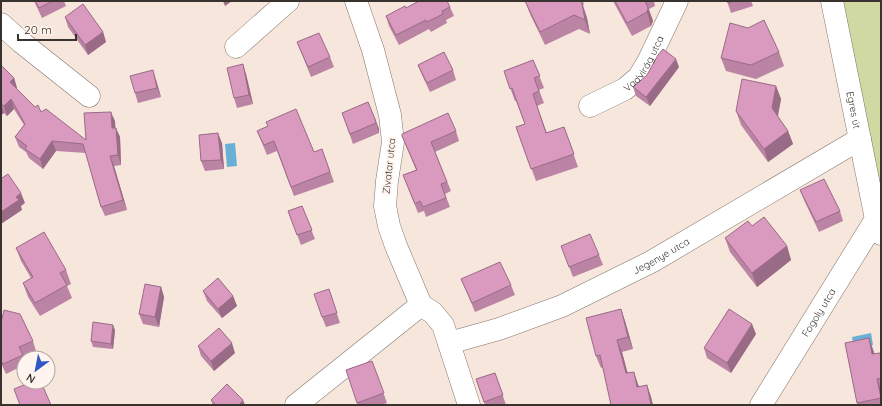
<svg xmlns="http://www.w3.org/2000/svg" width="882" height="406" font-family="Quicksand,sans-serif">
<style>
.green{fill:#d0d9a1}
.water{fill:#6aafd8}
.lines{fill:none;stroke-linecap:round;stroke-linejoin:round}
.minor-casing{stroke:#82746a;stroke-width:23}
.minor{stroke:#fff;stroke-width:22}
.wall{fill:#bb84a4}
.shaded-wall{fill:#996b86}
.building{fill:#da99bf;stroke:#996b86}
.labels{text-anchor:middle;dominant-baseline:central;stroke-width:4;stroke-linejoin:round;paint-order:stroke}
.street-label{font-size:10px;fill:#39332f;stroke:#fff5ee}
</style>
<rect width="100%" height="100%" fill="#f7e6db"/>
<path class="green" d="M841 1H881V184L864 114Z"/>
<g class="water">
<path d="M235 143 237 166 227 167 225 144Z"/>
<path d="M871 333 873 345 854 349 852 337Z"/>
</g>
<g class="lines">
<defs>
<g id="minor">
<path d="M356 1 373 50 390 115 393 142 387 181 385 206 389 226 396 246 421 305 433 313 443 325 469 405"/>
<path id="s1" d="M832 1 876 219 881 234"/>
<path d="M1 24 21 42 89 96"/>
<path d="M236 47 288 1"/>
<path id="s2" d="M590 106 625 89 639 77 648 62 677 1"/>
<path id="s3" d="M449 343 499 329 562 306 651 262 860 139"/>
<path d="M296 405 421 305"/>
<path id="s4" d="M761 405 876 219"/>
</g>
</defs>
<use href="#minor" class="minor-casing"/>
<use href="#minor" class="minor"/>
</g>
<g class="wall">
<path d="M34 1H64L66 6 42 18Z"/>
<path d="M525 1H583L584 5H583L587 18 590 34 579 29 545 45 530 14Z"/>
<path d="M613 1H654L655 6 649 9 653 21 651 26 632 36Z"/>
<path d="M727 1H751L753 6 731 13Z"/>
<path d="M450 7 454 16 446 20 447 23 431 32 429 29 399 45 389 26 386 16 406 8Z"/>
<path d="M65 17 103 32 106 42 88 55 68 27Z"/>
<path d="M297 42 330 57 334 67 311 77Z"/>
<path d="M779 52 784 66 756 79 726 71 721 58Z"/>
<path d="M533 60 544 88 539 90 544 103 537 106 547 133 564 127 578 167 536 181 516 127 525 124 516 101H515L504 71Z"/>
<path d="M1 65 14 78 17 88V89L35 107 41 112 86 140 115 121V128L120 137 121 165 114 166 127 210 105 216 101 207 86 153 56 151 43 169 29 158 26 152 19 147 15 137 24 125 14 109 7 116 4 113 1 115Z"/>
<path d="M418 65 453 70 456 80 430 92 422 75Z"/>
<path d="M679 67 650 106 636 96 633 87Z"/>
<path d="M246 74 253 104 237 108 234 98Z"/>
<path d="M156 80 161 97 138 103 135 93Z"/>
<path d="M776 86 781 99 778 117 788 131 793 144 768 162 741 125 736 111Z"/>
<path d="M368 102 379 129V133L353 144 342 113Z"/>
<path d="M257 131 314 152 322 149 334 182 294 196 277 151 267 155Z"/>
<path d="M456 131 459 141 435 152 451 191 445 194 450 207 426 217 424 211 418 213 403 175 416 170 402 136Z"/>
<path d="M222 143 224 169 205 171 201 161Z"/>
<path d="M800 190 840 211 843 221 819 232 804 200Z"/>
<path d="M302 206 315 239 301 245 288 211Z"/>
<path d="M752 226 787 246 791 260 757 287 730 252 725 238Z"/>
<path d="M561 246 599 255 603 265 573 277Z"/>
<path d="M16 248 66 270 71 284 67 286 72 298 40 316 28 297 23 283 31 278 21 261Z"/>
<path d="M461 279 511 285 515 295 475 312 465 288Z"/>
<path d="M161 287 164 297 159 327 143 324 139 314Z"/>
<path d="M329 289 340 323 326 327 322 317Z"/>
<path d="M203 291 233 296 237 306 222 318 207 301Z"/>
<path d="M621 309 625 321 633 349 622 352 627 373 638 384 639 387 647 385 651 397 653 405H611L603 367 601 368 596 356Z"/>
<path d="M1 319 33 341 36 351 24 357V365L6 374 1 363Z"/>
<path d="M115 330 113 349 93 347 91 341Z"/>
<path d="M756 334 731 373 707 358 704 348Z"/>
<path d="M869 338 874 354 880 353 881 356V405H857V403Z"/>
<path d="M198 346 235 353 214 371 201 356Z"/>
<path d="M372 361 387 403 381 405H358L346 370Z"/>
<path d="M495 373 506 405H485L476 379Z"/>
<path d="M211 400 245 405H213Z"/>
</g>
<g class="shaded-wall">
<path d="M223 1H232L225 6Z"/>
<path d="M582 4 587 18 590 34 585 20Z"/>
<path d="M648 8 653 21 651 26 647 12Z"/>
<path d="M103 32 106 42 88 55 85 45Z"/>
<path d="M676 59 679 67 650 106 646 97Z"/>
<path d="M243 64 246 74 253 104 249 95Z"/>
<path d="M153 70 156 80 161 97 157 88Z"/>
<path d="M14 78 17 88 13 92 10 82Z"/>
<path d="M776 86 781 99 776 122 772 108Z"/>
<path d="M11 99 14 109 7 116 4 106Z"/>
<path d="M1 105 4 113 1 115Z"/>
<path d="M111 112 115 121 116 138 112 128Z"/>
<path d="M375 119 379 129V133L376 123Z"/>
<path d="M116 128 120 137 121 165 118 155Z"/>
<path d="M788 131 793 144 768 162 764 149Z"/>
<path d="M218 133 222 143 224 169 221 160Z"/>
<path d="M52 141 56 151 43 169 40 159Z"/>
<path d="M110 156 114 166 127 210 123 200Z"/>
<path d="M21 193 25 203 21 206 22 210 1 224V212L16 197Z"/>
<path d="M787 246 791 260 757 287 752 273Z"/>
<path d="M161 287 164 297 159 327 155 317Z"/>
<path d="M233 296 237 306 222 318 218 309Z"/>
<path d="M621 309 625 321 633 349 628 337Z"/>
<path d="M752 324 756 334 731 373 727 363Z"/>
<path d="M113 325 115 330 113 349 111 344Z"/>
<path d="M869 338 874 352 877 368 872 354Z"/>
<path d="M617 340 622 352 631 385 626 373Z"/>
<path d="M232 343 235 353 214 371 211 361Z"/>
<path d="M634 372 638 384 641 399 637 387Z"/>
<path d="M877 379 881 390V399V398Z"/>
<path d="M647 385 651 397 653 405H651Z"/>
<path d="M243 400 245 405H239Z"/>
</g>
<g class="building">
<path d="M35 1H53L39 8Z"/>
<path d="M419 1H447L450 7 442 11 443 14 427 22 426 20 396 35 386 16 405 6 406 8Z"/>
<path d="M525 1H581L582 4 585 20 574 15 540 32Z"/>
<path d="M615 1H645L648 8 647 12 627 23Z"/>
<path d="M727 1H734L728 3Z"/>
<path d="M83 4 103 32 85 45 65 17Z"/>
<path d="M764 20 779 52 751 65 721 58 730 23 748 28Z"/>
<path d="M319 33 330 57 308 67 297 42Z"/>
<path d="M663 49 676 59 646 97 633 87 647 75 658 55Z"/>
<path d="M444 52 453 70 427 83 418 65Z"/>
<path d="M533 60 540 76 534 78 539 91 533 94 546 133 564 127 574 154 531 169 516 127 525 124 512 88 510 89 504 71Z"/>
<path d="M243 64 249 95 234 98 227 68Z"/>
<path d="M1 65 14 78 10 82 35 107 38 105 41 112 46 109 86 140 84 113 111 112 112 128H116L118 155 110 156 123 200 101 207 83 144 52 141 40 159 25 149 27 146 15 137 25 124 11 99 4 106 1 104Z"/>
<path d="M153 70 157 88 135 93 130 76Z"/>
<path d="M742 79 776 86 772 108 788 131 764 149 736 111Z"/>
<path d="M368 102 375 119 376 123 350 134 342 113Z"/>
<path d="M296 109 314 152 322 149 330 172 291 187 274 141 264 145 257 131 268 126 266 122Z"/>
<path d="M448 113 456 131 431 142 447 182 441 184 446 198 423 207 420 201 415 204 403 175 417 170 402 136V134Z"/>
<path d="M218 133 221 160 201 161 199 135Z"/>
<path d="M8 174 21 193 16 197 19 200 1 212V176L2 178Z"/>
<path d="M824 179 840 211 816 222 800 190Z"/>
<path d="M302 206 312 230 297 235 288 211Z"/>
<path d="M764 217 787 246 752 273 725 238 748 221 752 226Z"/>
<path d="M44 232 66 270 60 273 67 285 35 303 23 283 33 277 16 248Z"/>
<path d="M590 234 599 255 569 267 561 246Z"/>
<path d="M500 262 511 285 472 303 461 279Z"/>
<path d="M218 278 233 296 218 309 203 291Z"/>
<path d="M145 284 161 287 155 317 139 314Z"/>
<path d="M329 289 337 313 322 317 314 294Z"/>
<path d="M621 309 628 337 617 340 626 373 634 372 637 387 647 385 651 405H611L600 355 596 356 586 318Z"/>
<path d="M729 309 752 324 727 363 704 348Z"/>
<path d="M4 310 20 314 33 341 19 347 23 355 3 364 1 361V319H2Z"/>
<path d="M93 322 113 325 111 344 91 341Z"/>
<path d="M219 328 232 343 211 361 198 346Z"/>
<path d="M869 338 872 354 880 353 881 360V378L877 379 881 398 857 403 845 343Z"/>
<path d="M372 361 384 393 357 403 346 370Z"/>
<path d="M495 373 503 395 484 402 476 379Z"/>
<path d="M31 382H41L51 405H20L14 389Z"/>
<path d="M227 384 243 400 239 405H216L211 400Z"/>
</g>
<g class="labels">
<g class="street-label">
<text stroke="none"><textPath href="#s2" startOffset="71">Vadvirág utca</textPath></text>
<text stroke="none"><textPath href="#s1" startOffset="111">Egres út</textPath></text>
<text transform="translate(389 166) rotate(-84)">Zivatar utca</text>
<text stroke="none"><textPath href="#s3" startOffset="230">Jegenye utca</textPath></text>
<text stroke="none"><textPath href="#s4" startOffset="109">Fogoly utca</textPath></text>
</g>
</g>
<rect width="882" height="406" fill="none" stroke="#39332f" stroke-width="4"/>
<g transform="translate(36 370) rotate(212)"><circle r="19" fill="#fff5ee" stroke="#b0a7a2"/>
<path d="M0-3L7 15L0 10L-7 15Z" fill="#3157c7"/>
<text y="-6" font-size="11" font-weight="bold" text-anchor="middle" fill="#39332f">N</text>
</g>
<path d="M18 34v6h58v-6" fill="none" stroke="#39332f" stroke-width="2"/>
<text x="24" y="34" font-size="12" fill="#39332f" stroke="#fff5ee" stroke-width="3" paint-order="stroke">20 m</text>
</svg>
